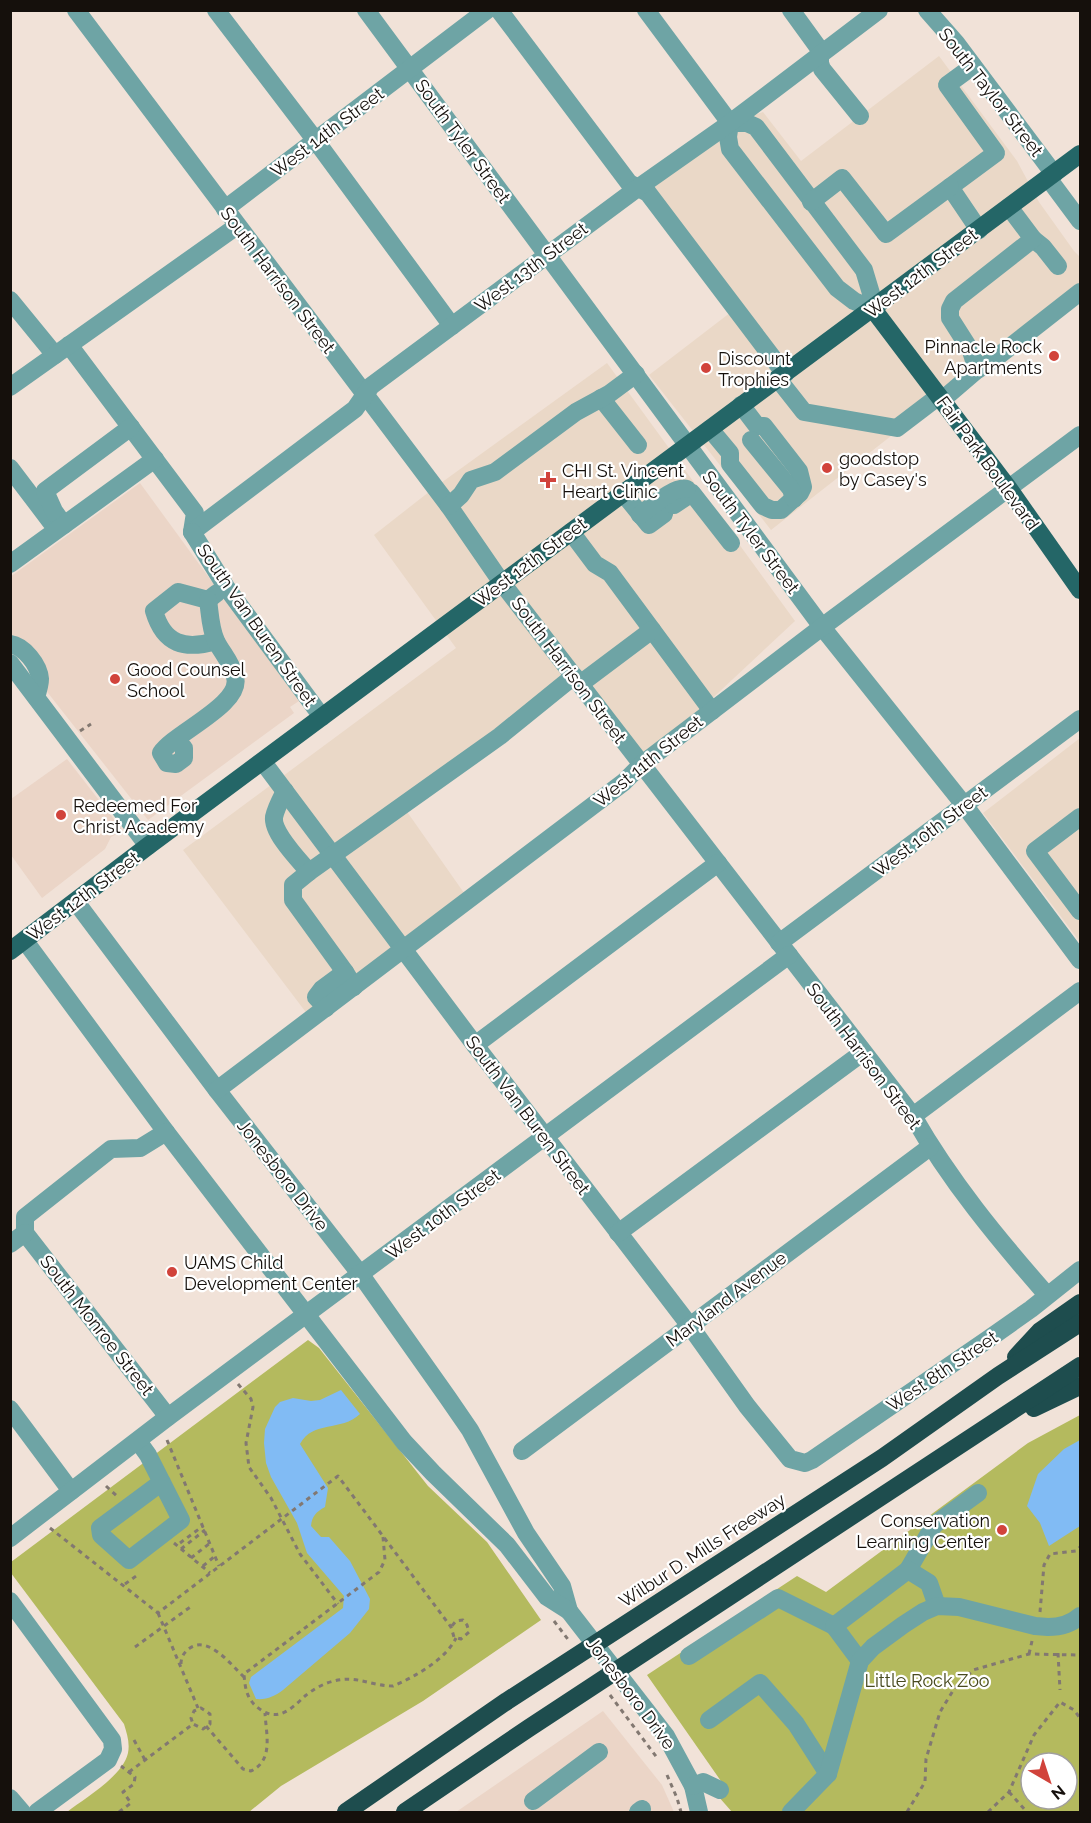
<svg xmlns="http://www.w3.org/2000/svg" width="1091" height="1823" font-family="Raleway,sans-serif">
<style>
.commercial{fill:#ead8c7}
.built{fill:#ebd5c7}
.green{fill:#b4ba5e;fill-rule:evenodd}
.water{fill:#81bbf4}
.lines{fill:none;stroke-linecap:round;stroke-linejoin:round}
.path{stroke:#827871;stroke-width:3;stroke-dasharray:4.5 4.5;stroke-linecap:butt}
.minor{stroke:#6ea4a5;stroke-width:18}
.major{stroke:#246667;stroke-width:18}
.highway{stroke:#1e4d4e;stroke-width:18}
.poi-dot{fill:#d1433b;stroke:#fff;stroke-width:2}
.labels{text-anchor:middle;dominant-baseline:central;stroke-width:4.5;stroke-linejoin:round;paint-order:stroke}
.street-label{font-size:18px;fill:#15100c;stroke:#fff}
.poi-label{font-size:18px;fill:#15100c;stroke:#fff;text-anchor:start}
.park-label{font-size:18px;fill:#484a1f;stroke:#fff}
</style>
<rect width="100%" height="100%" fill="#f1e2d8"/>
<g class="commercial">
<path d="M939 56 1017 161 1039 202 1074 251 1080 257V288L771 530 649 375 735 309 639 187 730 123 763 112 801 161Z"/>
<path d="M607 363 795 621 641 765 574 676 403 806 469 900 311 1019 183 850 456 648 374 535 434 488Z"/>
<path d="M1080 738V942L983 813Z"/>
</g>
<g class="built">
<path d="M140 483 299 701 290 707 294 713 148 820 11 646 10 577Z"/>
<path d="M67 759 123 831 111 837 105 849 42 898 11 855V799Z"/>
<path d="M603 1711 662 1785 674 1812H456Z"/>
</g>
<g class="green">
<path d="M308 1340 319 1348 428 1486 487 1542 541 1620 423 1701 281 1786 249 1812H67C85 1798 123 1776 128 1753 130 1743 127 1734 124 1724L11 1573V1562Z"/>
<path d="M1080 1415V1812H732L718 1796 723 1784 647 1675 797 1576 826 1592 1028 1443ZM1031 1763H1067V1799H1031Z"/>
</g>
<g class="water">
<path d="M341 1390 360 1414C341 1432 313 1420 300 1444L328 1488 325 1507C316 1512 312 1516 311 1526L321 1537H329L350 1561 370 1599 369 1609 350 1633 283 1690C275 1696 267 1700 256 1699L249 1683 251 1677 343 1608 344 1596 307 1553 297 1523 271 1477 266 1463 264 1443 265 1429 275 1407 280 1402 293 1398 311 1401 320 1400Z"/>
<path d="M1080 1440V1526L1049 1546 1040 1523 1027 1506 1038 1474 1064 1449Z"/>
</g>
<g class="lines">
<g class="path">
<path d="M80 731 91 724"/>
<path d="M238 1384 251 1399 253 1407 246 1443 249 1467 271 1498 300 1554 338 1604"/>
<path d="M167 1440 219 1566"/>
<path d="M106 1486 118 1497"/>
<path d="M50 1528 158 1613 338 1476 451 1627 454 1637 461 1639 469 1632 467 1625 463 1620 456 1621 451 1627"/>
<path d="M383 1537 385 1560 379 1572 244 1674C245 1689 247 1701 261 1710 279 1722 292 1708 305 1696 312 1690 324 1683 334 1681 357 1675 371 1686 393 1686 415 1677 446 1659 456 1638"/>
<path d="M174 1543 210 1573"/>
<path d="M180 1543 203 1526"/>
<path d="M181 1549 205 1530"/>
<path d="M191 1558 210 1543"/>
<path d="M203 1566 215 1556"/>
<path d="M125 1584 139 1574"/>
<path d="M1040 1612 1044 1565 1050 1554 1076 1551 1080 1547"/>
<path d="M158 1613 198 1708"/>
<path d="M554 1621 570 1642"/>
<path d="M135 1647 193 1605"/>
<path d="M1058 1653 1060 1690"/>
<path d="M1029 1654 1032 1641"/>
<path d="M181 1664C181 1657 184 1652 190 1648 209 1635 232 1666 244 1677"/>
<path d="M610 1695 658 1759"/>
<path d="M206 1726 243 1769 251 1771C274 1760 266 1734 265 1713"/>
<path d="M134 1740 145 1760"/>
<path d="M129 1772 193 1724 203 1729 210 1724V1714L201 1708 194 1711 191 1718 193 1724"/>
<path d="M667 1775 677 1798 681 1812"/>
<path d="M1009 1792 1027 1812"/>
<path d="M119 1812 131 1803 123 1792 134 1784 135 1777 121 1766"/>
<path d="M907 1812 925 1782 926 1759 940 1712 954 1689 973 1670 1029 1654 1080 1655"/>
<path d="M988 1812 1009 1792 1034 1735 1060 1702 1074 1710 1080 1718"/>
</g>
<g class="minor">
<path d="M76 10 449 506 502 583 913 1116C950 1181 998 1239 1047 1295"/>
<path d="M216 10 316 141 452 326"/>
<path d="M366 10 822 627 965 806 1080 960"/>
<path d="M499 10 629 183 648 193 785 374"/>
<path d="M646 10 730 123 728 137 730 149 837 288 854 301 873 309V300L864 270 756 127 747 123H730"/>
<path d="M791 10 820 50V63L822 69 860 116"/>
<path d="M927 10 956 43 1054 174"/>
<path d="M973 66 947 85 996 153 950 187 979 230"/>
<path d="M1048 178 1080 221"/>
<path d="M811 202 842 178 886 234 950 187"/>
<path d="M225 209 487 10"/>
<path d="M1033 239 1043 247 1058 266"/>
<path d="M10 300 55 355"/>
<path d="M69 345 195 513 192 532"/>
<path d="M977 370 971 351 950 318V309L954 301 1033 239 1009 207"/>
<path d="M778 379 804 412 897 428 939 396"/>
<path d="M10 387 237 226"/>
<path d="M601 398 638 445"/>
<path d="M942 400 977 370 992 361 1080 292"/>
<path d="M710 429 730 453V464L763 506 772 510H781L800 493 803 487 799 471 764 426H757L741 405"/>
<path d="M751 440 791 489 794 499"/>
<path d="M10 468 51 522"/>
<path d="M623 493 649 525 664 514"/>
<path d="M674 505 692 493 731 543"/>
<path d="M449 506 461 495 471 480 495 472 576 412 609 394 636 374"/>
<path d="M640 515C651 507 675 485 687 489"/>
<path d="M64 525 54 511 45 491 131 427"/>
<path d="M192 532 355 409 371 386 639 187 730 123 879 10"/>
<path d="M192 532 226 587 322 717"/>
<path d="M571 532 595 564 610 573 712 711"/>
<path d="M10 564 155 459"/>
<path d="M216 641C185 650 164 645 154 611L178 592 208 600 217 593"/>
<path d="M10 644C24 646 39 665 40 679 40 685 38 691 36 697"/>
<path d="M10 663 148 846"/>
<path d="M580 684 652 630"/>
<path d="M176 740 184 748V758L176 764 167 763 161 753C174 733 243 704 235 677 232 663 222 653 216 641 210 628 210 613 208 600"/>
<path d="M263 762 475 1045 690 1326 747 1406 790 1459 805 1463 812 1460 987 1340 1031 1309 1080 1270"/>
<path d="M285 791C281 799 276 808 274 817 272 833 299 860 309 872"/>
<path d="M1080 817 1035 851 1080 911"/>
<path d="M76 902 217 1090 361 1275 448 1398 470 1430 526 1533 562 1586 569 1611"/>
<path d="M25 941 166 1132 404 1442 433 1473 507 1545 547 1597 569 1611 666 1736 693 1786 699 1812"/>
<path d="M779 943 1080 719"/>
<path d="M354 987 345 972 293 900V885L309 872 500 736 574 676"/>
<path d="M326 1008 316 997 322 989 345 972"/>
<path d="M475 1045 718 863"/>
<path d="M217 1090 624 782 641 765 822 627 1080 435"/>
<path d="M913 1116 1080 991"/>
<path d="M25 1233 168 1417"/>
<path d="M25 1233V1217L111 1149 140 1148 166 1132"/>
<path d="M618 1233 862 1053"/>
<path d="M10 1244 25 1233"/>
<path d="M10 1409 71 1491"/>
<path d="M138 1441 148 1455 181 1520 129 1560 101 1535 100 1528 162 1482"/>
<path d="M522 1451 930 1147"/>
<path d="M10 1538 168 1417 789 955"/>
<path d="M908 1570 934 1525 978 1493"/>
<path d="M10 1601 112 1740 113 1749 108 1760 37 1812"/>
<path d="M689 1656 778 1598 834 1626"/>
<path d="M860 1661 834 1626 908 1570 929 1583 937 1606"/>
<path d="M709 1720 760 1683 796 1724 828 1774"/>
<path d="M693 1786 703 1782 720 1790"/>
<path d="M10 1798 22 1812"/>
<path d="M533 1801 599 1752"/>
<path d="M638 1812 642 1809"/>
<path d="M791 1812 828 1774 860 1661 873 1647 903 1625 923 1612 937 1606 959 1607 1035 1626 1048 1627C1060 1627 1071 1624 1080 1616"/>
</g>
<g class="major">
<path d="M873 309 1009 489 1080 590"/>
<path d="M10 951 148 846 1080 154"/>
</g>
<g class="highway">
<path d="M1016 1357 1040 1331 1080 1303"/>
<path d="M1034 1408 1080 1386"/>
<path d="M346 1812 507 1701 882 1458 998 1376 1080 1323"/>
<path d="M405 1812 529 1728 1080 1366"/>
</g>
</g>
<g class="poi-dot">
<circle cx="1054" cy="356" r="6"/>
<circle cx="706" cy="368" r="6"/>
<circle cx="827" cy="468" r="6"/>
<path d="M545 471h6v6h6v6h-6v6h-6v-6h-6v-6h6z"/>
<circle cx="115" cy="679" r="6"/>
<circle cx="61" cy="815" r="6"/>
<circle cx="172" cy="1272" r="6"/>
<circle cx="1002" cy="1530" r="6"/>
</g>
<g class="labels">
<g class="street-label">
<text transform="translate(991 92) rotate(52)">South Taylor Street</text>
<text transform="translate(327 132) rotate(-37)">West 14th Street</text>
<text transform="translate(463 141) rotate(54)">South Tyler Street</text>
<text transform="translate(531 267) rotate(-37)">West 13th Street</text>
<text transform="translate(921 273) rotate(-37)">West 12th Street</text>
<text transform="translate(278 280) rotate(53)">South Harrison Street</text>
<text transform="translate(988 463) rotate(54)">Fair Park Boulevard</text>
<text transform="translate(751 532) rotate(53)">South Tyler Street</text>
<text transform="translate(530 562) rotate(-37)">West 12th Street</text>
<text transform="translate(257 625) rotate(55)">South Van Buren Street</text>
<text transform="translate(569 670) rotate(53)">South Harrison Street</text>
<text transform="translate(648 761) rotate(-39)">West 11th Street</text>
<text transform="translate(930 831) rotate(-37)">West 10th Street</text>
<text transform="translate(83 896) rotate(-37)">West 12th Street</text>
<text transform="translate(864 1056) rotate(53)">South Harrison Street</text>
<text transform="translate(528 1115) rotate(53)">South Van Buren Street</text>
<text transform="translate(283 1175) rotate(52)">Jonesboro Drive</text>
<text transform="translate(443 1214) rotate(-37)">West 10th Street</text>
<text transform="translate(726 1299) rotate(-37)">Maryland Avenue</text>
<text transform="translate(97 1325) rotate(52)">South Monroe Street</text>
<text transform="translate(942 1371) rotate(-34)">West 8th Street</text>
<text transform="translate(702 1550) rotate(-33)">Wilbur D. Mills Freeway</text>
<text transform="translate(631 1693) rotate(53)">Jonesboro Drive</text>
</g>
<g class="poi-label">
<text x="1042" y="346" text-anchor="end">Pinnacle Rock<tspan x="1042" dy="21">Apartments</tspan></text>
<text x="718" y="358">Discount<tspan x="718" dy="21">Trophies</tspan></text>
<text x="839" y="458">goodstop<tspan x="839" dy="21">by Casey's</tspan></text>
<text x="562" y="470">CHI St. Vincent<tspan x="562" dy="21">Heart Clinic</tspan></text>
<text x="127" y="669">Good Counsel<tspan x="127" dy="21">School</tspan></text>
<text x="73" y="805">Redeemed For<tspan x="73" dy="21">Christ Academy</tspan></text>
<text x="184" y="1262">UAMS Child<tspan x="184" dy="21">Development Center</tspan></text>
<text x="990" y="1520" text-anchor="end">Conservation<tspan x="990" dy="21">Learning Center</tspan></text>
</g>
<g class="park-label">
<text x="927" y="1680">Little Rock Zoo</text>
</g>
</g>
<rect width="1091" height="1823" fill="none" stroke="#15100c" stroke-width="24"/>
<g transform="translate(1049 1781) rotate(141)"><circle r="28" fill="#ffffff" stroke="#a19f9e" stroke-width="1.5"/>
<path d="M0-4.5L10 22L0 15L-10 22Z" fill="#d1433b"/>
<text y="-9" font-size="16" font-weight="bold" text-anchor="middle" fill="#15100c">N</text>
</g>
</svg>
